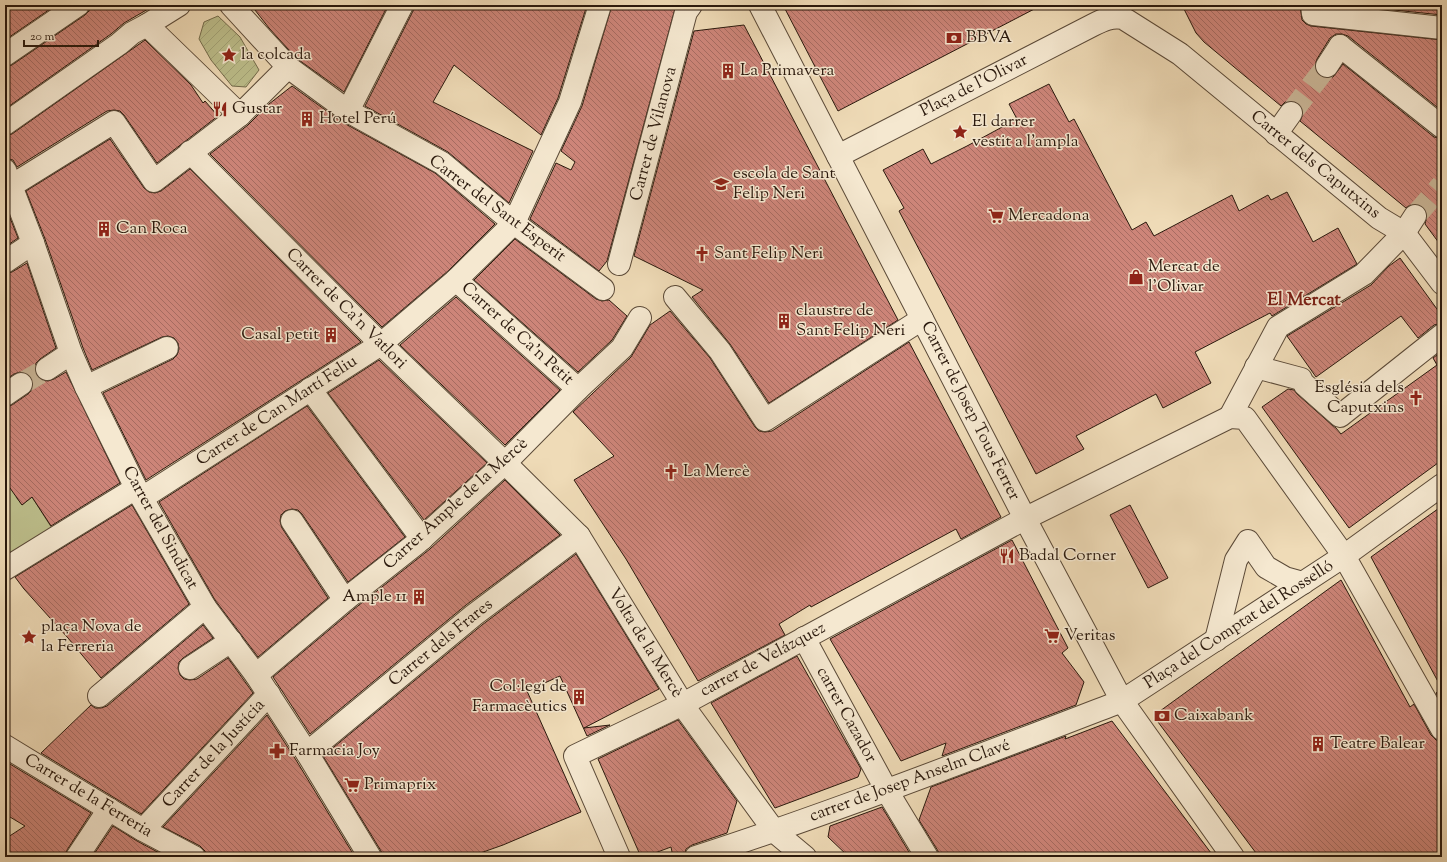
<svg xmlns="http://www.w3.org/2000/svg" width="1447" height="862" font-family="'Sorts Mill Goudy',serif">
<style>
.grass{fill:#bdbf8c;stroke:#746c4c}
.garden{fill:url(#garden-furrows);stroke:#746c4c}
.building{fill:url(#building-back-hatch);stroke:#2a190d}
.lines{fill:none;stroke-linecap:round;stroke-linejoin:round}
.minor-tunnel{stroke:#c8b495;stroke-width:22;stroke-dasharray:22 11;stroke-linecap:butt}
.minor-casing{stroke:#5b4a38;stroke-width:24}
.minor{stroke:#f5e8d0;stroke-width:22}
.labels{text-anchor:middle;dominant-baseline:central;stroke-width:3;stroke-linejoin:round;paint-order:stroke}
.poi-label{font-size:17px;fill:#2a190d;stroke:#f5e8d0;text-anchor:start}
.street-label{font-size:17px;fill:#2a190d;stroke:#f5e8d0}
.neighbourhood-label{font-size:18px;font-weight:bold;fill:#7a1f14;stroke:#f5e8d0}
</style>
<defs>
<pattern id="garden-furrows" width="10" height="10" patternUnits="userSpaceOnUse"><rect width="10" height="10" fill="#bdbf8c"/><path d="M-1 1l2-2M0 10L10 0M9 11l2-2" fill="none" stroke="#a3a478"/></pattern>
<pattern id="building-back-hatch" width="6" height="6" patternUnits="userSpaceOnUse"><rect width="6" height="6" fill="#cd8579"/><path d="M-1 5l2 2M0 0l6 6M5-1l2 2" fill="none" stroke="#a76c62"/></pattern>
</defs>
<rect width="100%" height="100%" fill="#efdbb7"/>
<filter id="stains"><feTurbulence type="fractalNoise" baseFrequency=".005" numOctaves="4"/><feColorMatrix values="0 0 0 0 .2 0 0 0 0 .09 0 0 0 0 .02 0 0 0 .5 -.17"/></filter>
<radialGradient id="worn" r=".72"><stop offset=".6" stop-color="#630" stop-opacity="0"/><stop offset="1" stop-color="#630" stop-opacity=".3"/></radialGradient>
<path class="grass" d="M5 468 22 492 16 497 22 505 32 497 55 533 5 562Z"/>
<path class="garden" d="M218 16 240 37 259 70 246 87 232 86 211 60 199 39 204 22Z"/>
<g class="building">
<path d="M5 5H56L5 40Z"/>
<path d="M90 5H155L124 23 111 34 5 109V67L12 65 85 15 89 11Z"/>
<path d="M251 5H388L344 92 296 58 269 28Z"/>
<path d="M414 5H587L558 98 541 135 454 65 433 102 533 151 509 203 448 152 365 106 413 11Z"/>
<path d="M612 5H676L607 261 599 271 530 219 556 163 571 170 575 162 561 151 582 106Z"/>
<path d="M783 5H1042L838 111Z"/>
<path d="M1182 5H1300L1302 20 1306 24 1311 26 1442 40V111L1348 36 1342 34H1336L1330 38 1317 59 1315 66 1316 72 1320 76 1327 78 1333 77 1343 64 1434 137 1442 139V247L1425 224 1427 216 1426 210 1422 206 1415 204 1410 205 1406 208 1300 121 1303 114 1302 107 1299 103 1292 101 1285 102 1281 106 1204 42 1196 33Z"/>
<path d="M1346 5H1442V15Z"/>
<path d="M744 25 898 320 769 403 730 344 692 297 703 290 634 256 694 31Z"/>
<path d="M145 40 191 85 203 103 205 101 218 116 157 163 124 115 120 111 114 110 107 111 17 167 13 160 5 158V136L12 134Z"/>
<path d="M1049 84 1069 122 1074 119 1132 230 1146 222 1154 236 1232 195 1239 211 1268 195 1271 200 1287 192 1313 242 1338 228 1357 264 1272 316 1270 313 1195 352 1211 383 1163 408 1156 394 1076 436 1084 449 1036 474 899 211 904 208 883 170 923 149 931 164 967 146 1017 119 1009 104Z"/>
<path d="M292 86 342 122 435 173 495 224 448 271 382 327 210 154 248 125 269 104Z"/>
<path d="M110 139 144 188 149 192 155 193 161 191 190 169 361 342 146 480 103 393 173 359 177 355 179 349 178 343 174 338 168 336 162 337 92 370 83 348 45 239 26 191Z"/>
<path d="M5 205 18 238 5 247Z"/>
<path d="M515 239 596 299 602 301 609 300 627 316 612 340 578 372 474 280Z"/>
<path d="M1400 258 1442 316V323L1434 325 1418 338 1401 316 1316 377 1287 336 1371 285 1389 266Z"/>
<path d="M27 263 56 348 40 359 36 363 35 369 36 376 41 380 48 381 54 379 66 372 120 483 51 526 32 497 22 505 5 481V407L12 405 28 394 32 390 33 383 31 377 27 373 20 372 14 374 5 380V274L12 272Z"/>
<path d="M456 297 560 390 505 445 400 345Z"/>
<path d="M670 311 710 358 755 427 759 431 765 432 772 431 909 342 1001 517 961 539 956 529 811 607 810 605 779 624 785 635 698 681 626 559 574 480 614 456 573 412 631 357 650 325Z"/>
<path d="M1442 351V460L1349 528 1262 407 1288 389 1294 390 1297 394 1332 425 1336 428 1341 434 1437 365 1433 358Z"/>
<path d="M379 360 487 463 424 520 328 393Z"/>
<path d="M307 406 405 537 348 582 302 514 298 510 292 509 285 511 281 515 280 521 282 528 328 598 258 657 215 600 159 502Z"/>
<path d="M505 480 560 535 466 605 310 734 273 677 354 609 430 549Z"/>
<path d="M132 505 189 604 101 678 68 638 24 589 15 577Z"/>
<path d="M1130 505 1168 578 1148 588 1110 515Z"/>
<path d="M1442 506V704L1436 693 1442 689 1371 557Z"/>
<path d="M1012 540 1068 648 1062 653 1084 682 1076 705 942 756 946 743 901 761 830 639Z"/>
<path d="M576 554 659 689 584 728 610 725 587 736 560 676 527 691 581 812 503 845 469 857H382L381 851 323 756 482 625Z"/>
<path d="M1341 580 1410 707 1414 704 1431 735 1436 740 1442 741V857H1259L1158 722 1160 711Z"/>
<path d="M203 625 213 638 183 658 179 662 178 668 180 675 184 679 190 680 197 679 228 658 253 693 141 814 41 753 91 705 95 708H101L107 706Z"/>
<path d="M797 656 861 769 858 777 775 808 711 703Z"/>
<path d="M267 715 296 760 355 857H206L205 851 200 846 163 827Z"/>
<path d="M678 720 737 801 727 833 692 845 686 849 684 857H673L671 847 644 857H641L598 759Z"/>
<path d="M1112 721 1214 857H939L938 851 919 820 931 787 1066 736 1065 739Z"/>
<path d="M5 761 91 813 67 850 65 857H5V839L25 826 5 814Z"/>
<path d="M882 807 912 857H849L828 837 830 826Z"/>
<path d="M113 826 137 841 167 857H92Z"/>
</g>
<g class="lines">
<g class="minor-tunnel">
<path d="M1291 113 1327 66"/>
<path d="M1415 216 1442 185"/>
<path d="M21 384 47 369"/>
</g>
<defs>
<g id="minor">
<path d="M179 5 147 25 240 115 288 67 231 5"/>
<path d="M760 5 1030 528 1122 701 1344 556 1442 485"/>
<path d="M1312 5 1313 14 1442 28"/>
<path d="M1340 46 1442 127"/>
<path d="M5 55 78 5"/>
<path d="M1327 66 1340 46"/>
<path d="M288 67 348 111 442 163 514 223 603 289"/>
<path d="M348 111 402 5"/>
<path d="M5 124 119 44 132 33 147 25"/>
<path d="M1276 134 1291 113"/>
<path d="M190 152 381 344 505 463 579 536 687 711 775 832 805 857"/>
<path d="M838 156 1093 25C1103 20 1111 16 1123 18L1180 54 1379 218 1404 233 1442 283"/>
<path d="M5 170 33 243 71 353 86 387 136 488 205 607 256 675 307 753 370 857"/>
<path d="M11 186 114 122 154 181 240 115"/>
<path d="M5 262 33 243"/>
<path d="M619 264 686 12 691 5"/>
<path d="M456 280 578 389"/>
<path d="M675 297 720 351 765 420 922 319"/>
<path d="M1256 367 1301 379"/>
<path d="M47 369 71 353"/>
<path d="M1305 385 1340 416 1442 335"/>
<path d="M86 387 167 348"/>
<path d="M310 389 422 539"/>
<path d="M5 395 21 384"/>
<path d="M1230 417 1278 327 1364 274 1404 233 1415 216"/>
<path d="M142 498 381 344 456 280 514 223 570 102 600 5"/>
<path d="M292 521 340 593 346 599"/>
<path d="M5 569 136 488"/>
<path d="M804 638 887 791 927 857"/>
<path d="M1216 640 1236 560 1248 541 1266 567 1285 578 1303 583"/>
<path d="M190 668 231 641"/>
<path d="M256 675 346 599 417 543 505 463 578 389 622 348 640 318"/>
<path d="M99 696 205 607"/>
<path d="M5 746 143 830 194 857"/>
<path d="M307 753 474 615 579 536"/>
<path d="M143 830 269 694"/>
<path d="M77 857 109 809"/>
<path d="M619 857 575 756 683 704 1026 518 1230 417 1245 418 1344 556 1442 729"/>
<path d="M696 857C840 810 981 755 1122 701L1233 857"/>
</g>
</defs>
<use href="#minor" class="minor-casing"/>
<use href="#minor" class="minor"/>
</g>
<defs>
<symbol id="bank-bare" viewBox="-9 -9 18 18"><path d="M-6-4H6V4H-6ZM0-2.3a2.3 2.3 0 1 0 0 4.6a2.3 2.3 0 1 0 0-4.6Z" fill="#8f2418" stroke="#f5e8d0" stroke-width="2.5" paint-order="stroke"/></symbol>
<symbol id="sight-bare" viewBox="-9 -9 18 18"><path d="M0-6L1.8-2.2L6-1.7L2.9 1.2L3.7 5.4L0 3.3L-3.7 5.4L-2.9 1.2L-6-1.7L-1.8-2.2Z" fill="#8f2418" stroke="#f5e8d0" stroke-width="2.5" paint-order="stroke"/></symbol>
<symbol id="building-bare" viewBox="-9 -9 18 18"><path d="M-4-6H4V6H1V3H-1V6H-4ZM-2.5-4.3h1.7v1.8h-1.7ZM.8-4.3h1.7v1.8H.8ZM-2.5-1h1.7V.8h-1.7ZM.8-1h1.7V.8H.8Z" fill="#8f2418" stroke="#f5e8d0" stroke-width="2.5" paint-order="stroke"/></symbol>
<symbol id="restaurant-bare" viewBox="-9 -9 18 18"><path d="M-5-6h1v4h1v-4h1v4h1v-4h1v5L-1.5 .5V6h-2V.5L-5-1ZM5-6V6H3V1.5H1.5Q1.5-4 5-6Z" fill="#8f2418" stroke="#f5e8d0" stroke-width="2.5" paint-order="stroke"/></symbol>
<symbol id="school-bare" viewBox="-9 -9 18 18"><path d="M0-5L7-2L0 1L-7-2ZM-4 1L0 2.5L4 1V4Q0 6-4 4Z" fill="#8f2418" stroke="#f5e8d0" stroke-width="2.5" paint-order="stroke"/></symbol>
<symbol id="supermarket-bare" viewBox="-9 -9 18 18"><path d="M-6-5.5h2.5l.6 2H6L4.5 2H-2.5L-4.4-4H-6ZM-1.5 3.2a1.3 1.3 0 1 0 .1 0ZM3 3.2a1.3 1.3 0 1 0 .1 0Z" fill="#8f2418" stroke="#f5e8d0" stroke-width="2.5" paint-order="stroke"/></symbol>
<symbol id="church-bare" viewBox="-9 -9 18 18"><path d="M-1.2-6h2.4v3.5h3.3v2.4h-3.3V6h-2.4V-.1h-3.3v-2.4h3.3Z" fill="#8f2418" stroke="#f5e8d0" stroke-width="2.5" paint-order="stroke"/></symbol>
<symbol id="shop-bare" viewBox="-9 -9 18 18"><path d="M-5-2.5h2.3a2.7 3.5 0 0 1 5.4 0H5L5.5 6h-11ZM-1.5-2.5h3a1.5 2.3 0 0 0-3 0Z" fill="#8f2418" stroke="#f5e8d0" stroke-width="2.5" paint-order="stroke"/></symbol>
<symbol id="pharmacy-bare" viewBox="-9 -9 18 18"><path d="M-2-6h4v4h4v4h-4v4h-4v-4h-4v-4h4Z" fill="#8f2418" stroke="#f5e8d0" stroke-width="2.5" paint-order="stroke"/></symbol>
</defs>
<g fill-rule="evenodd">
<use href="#bank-bare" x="943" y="27" width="22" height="22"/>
<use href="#sight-bare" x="218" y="44" width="22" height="22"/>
<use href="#building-bare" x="717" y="60" width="22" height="22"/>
<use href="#restaurant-bare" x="209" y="98" width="22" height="22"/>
<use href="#building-bare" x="296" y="108" width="22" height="22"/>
<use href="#sight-bare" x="949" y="121" width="22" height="22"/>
<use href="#school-bare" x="710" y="173" width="22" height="22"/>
<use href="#supermarket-bare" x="985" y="205" width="22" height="22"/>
<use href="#building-bare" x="93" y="218" width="22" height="22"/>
<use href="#church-bare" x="691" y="243" width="22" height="22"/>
<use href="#shop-bare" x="1125" y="266" width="22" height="22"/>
<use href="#building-bare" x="773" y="310" width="22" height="22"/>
<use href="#building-bare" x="320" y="324" width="22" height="22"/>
<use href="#church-bare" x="1405" y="387" width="22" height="22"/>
<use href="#church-bare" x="660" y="461" width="22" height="22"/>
<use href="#restaurant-bare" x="996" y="545" width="22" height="22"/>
<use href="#building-bare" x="408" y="586" width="22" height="22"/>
<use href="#supermarket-bare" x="1041" y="625" width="22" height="22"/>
<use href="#sight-bare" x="18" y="626" width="22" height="22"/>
<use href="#building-bare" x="568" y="686" width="22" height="22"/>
<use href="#bank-bare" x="1151" y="705" width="22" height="22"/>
<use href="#building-bare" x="1307" y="733" width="22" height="22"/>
<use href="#pharmacy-bare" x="266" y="740" width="22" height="22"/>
<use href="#supermarket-bare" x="341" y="774" width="22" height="22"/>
</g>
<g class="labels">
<g class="poi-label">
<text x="966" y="38">BBVA</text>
<text x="241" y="55">la colcada</text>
<text x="740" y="71">La Primavera</text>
<text x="232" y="109">Gustar</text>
<text x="319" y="119">Hotel Perú</text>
<text x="972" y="122">El darrer<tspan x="972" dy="20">vestit a l'ampla</tspan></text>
<text x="733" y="174">escola de Sant<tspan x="733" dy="20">Felip Neri</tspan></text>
<text x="1008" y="216">Mercadona</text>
<text x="116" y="229">Can Roca</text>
<text x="714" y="254">Sant Felip Neri</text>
<text x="1148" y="267">Mercat de<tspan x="1148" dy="20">l'Olivar</tspan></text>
<text x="796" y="311">claustre de<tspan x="796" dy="20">Sant Felip Neri</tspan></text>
<text x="319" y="335" text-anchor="end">Casal petit</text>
<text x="1404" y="388" text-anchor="end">Església dels<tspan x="1404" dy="20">Caputxins</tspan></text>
<text x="683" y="472">La Mercè</text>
<text x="1019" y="556">Badal Corner</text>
<text x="407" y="597" text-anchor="end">Ample 11</text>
<text x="41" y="627">plaça Nova de<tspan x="41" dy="20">la Ferreria</tspan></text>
<text x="1064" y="636">Veritas</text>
<text x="567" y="687" text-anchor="end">Col·legi de<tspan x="567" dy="20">Farmacèutics</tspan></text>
<text x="1174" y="716">Caixabank</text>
<text x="1330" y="744">Teatre Balear</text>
<text x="289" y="751">Farmacia Joy</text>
<text x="364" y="785">Primaprix</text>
</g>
<g class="street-label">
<text transform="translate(974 86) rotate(-27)">Plaça de l'Olivar</text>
<text transform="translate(654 134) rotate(-75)">Carrer de Vilanova</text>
<text transform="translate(1315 165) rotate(39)">Carrer dels Caputxins</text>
<text transform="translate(497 209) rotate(37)">Carrer del Sant Esperit</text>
<text transform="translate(346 309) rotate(45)">Carrer de Ca'n Vatlori</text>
<text transform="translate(517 334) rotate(42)">Carrer de Ca'n Petit</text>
<text transform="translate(277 411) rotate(-33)">Carrer de Can Martí Feliu</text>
<text transform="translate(970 411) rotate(63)">Carrer de Josep Tous Ferrer</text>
<text transform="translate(456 504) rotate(-42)">Carrer Ample de la Mercè</text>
<text transform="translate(160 528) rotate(61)">Carrer del Sindicat</text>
<text transform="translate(1239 625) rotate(-33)">Plaça del Comptat del Rosselló</text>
<text transform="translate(441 643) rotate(-39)">Carrer dels Frares</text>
<text transform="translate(645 643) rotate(58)">Volta de la Mercè</text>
<text transform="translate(763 660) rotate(-28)">carrer de Velázquez</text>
<text transform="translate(846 715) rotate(61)">carrer Cazador</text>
<text transform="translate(214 754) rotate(-47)">Carrer de la Justícia</text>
<text transform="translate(910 781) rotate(-20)">carrer de Josep Anselm Clavé</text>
<text transform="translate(88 796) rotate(31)">Carrer de la Ferreria</text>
</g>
<g class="neighbourhood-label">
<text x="1304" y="301">El Mercat</text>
</g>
</g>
<rect width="1447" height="862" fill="none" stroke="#efdbb7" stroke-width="20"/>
<rect x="6" y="6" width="1435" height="850" fill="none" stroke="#2a190d" stroke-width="2"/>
<rect x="10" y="10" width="1427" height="842" fill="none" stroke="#2a190d"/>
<path d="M24 40v6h74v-6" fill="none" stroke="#2a190d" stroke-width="2"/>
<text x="30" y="40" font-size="12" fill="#2a190d" stroke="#f5e8d0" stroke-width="3" paint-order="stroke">20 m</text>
<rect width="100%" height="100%" filter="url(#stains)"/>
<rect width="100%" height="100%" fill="url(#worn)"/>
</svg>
